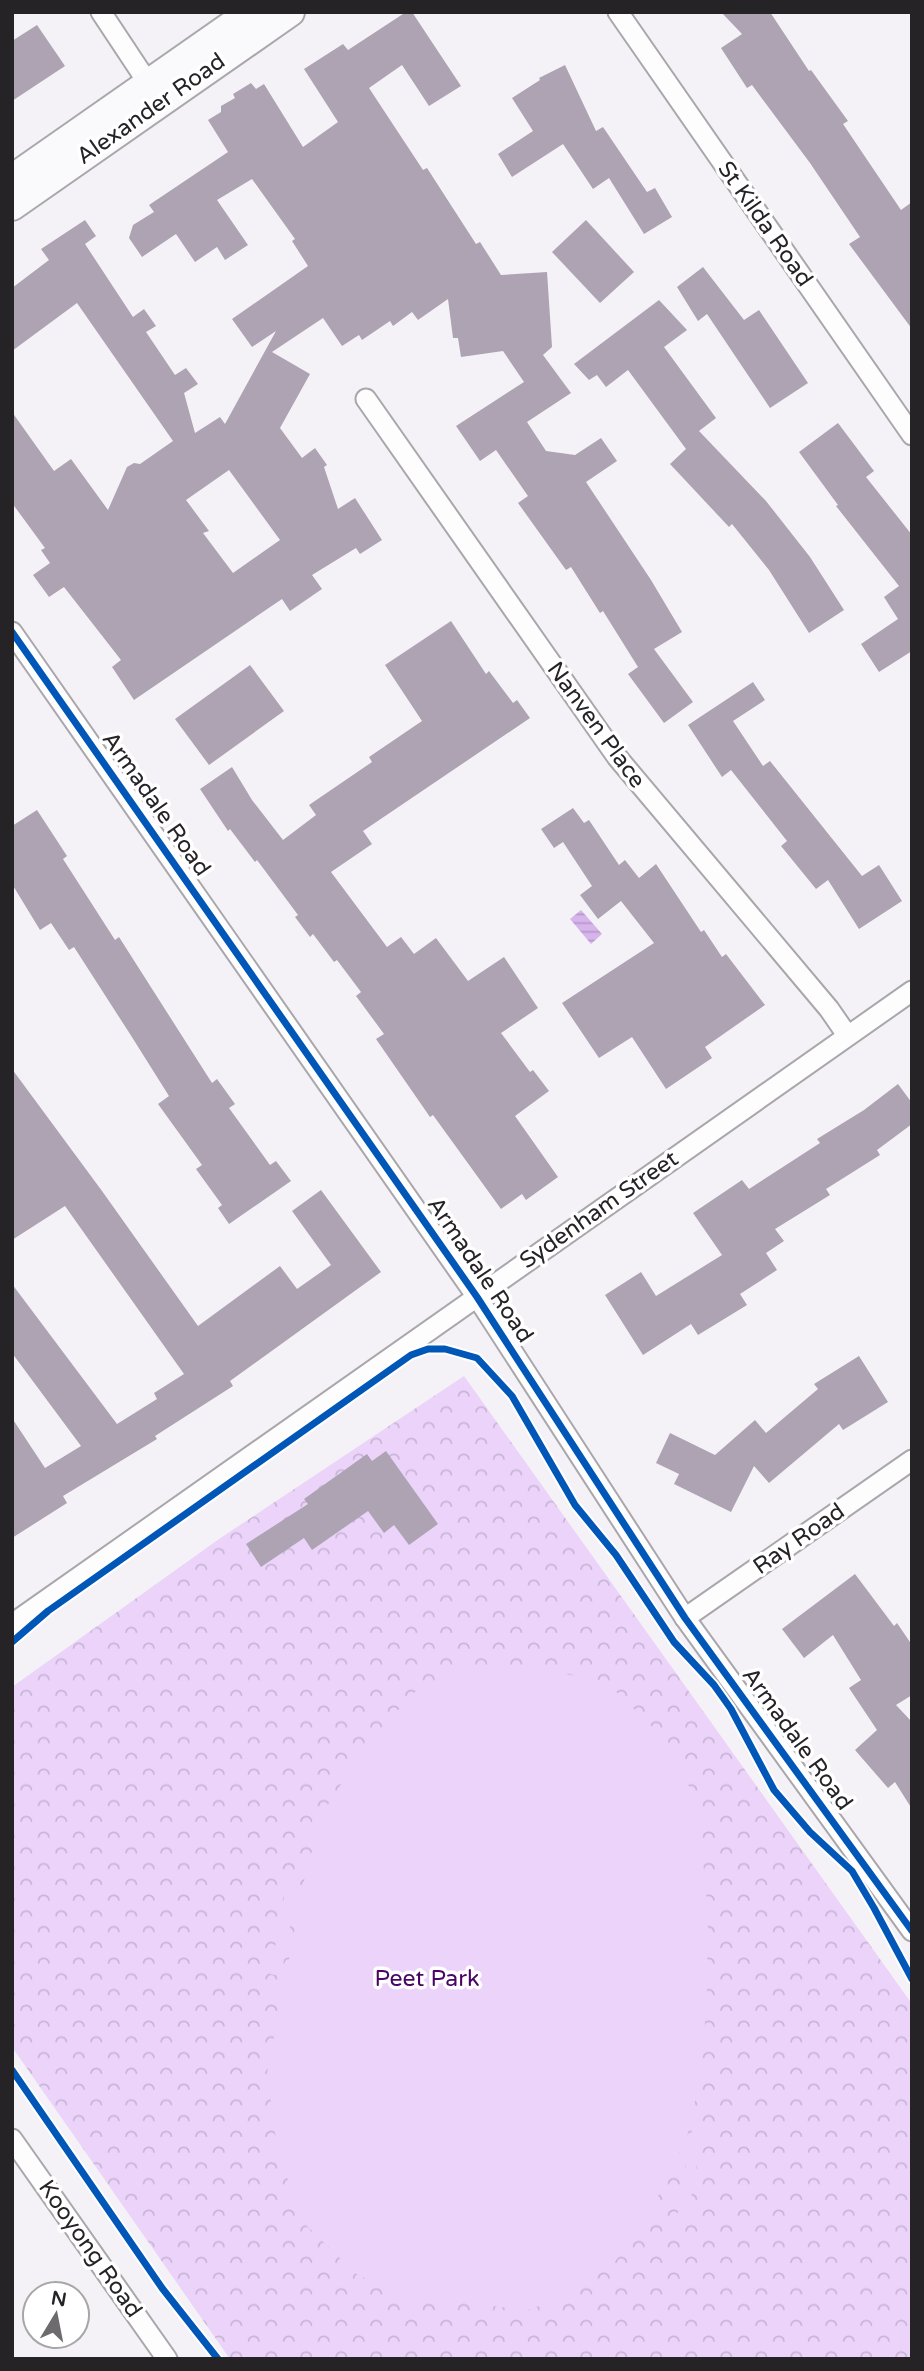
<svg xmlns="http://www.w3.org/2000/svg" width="924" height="2371" font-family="'Varela Round',sans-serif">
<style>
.park{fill:url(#park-crowns)}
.pitch{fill:#ebd3fa}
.water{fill:url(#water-rules)}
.building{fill:#ada3b3;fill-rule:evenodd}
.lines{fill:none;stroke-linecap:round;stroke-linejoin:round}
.minor-casing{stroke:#a9a7ab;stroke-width:23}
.secondary-casing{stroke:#a9a7ab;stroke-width:32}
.minor{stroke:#fefdfe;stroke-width:19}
.secondary{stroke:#faf9fb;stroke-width:28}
.cycleway-casing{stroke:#fff;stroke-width:11}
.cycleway{stroke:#0057b8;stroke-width:7}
.labels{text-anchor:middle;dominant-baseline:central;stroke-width:7;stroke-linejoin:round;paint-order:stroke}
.street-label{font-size:23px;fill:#252326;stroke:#fff}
.park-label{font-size:23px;fill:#490566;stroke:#fff}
</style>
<defs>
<pattern id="park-crowns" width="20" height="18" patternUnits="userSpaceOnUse" patternTransform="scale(1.75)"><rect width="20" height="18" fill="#ebd3fa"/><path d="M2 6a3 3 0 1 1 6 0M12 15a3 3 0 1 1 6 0" fill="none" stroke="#c9b5d6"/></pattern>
<pattern id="water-rules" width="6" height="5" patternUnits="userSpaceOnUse" patternTransform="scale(1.75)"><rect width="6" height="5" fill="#d7b4ec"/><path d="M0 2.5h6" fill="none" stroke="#b89aca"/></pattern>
</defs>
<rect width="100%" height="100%" fill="#f5f2f7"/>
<path class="park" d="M464 1376 912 2004V2359H230L12 2047V1687L219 1539Z"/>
<g class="pitch">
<path d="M465 1666H525L606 1682 672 1746 698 1808 708 1912 707 1988 702 2071 687 2137 645 2223 613 2264 566 2296 528 2310 395 2295 355 2273 306 2225 278 2155 267 2073 307 1866 327 1806 370 1740 418 1689Z"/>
<path d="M287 1881 298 1883 281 1976 270 1974Z"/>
<path d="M692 2130 703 2132 686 2224 676 2223Z"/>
</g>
<path class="water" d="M581 910 602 934 591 944 570 919Z"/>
<g class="building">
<path d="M406 12H412L461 86 429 106 402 65 369 88 423 170 427 168 476 244 480 242 501 275 547 272 552 347 543 355 571 393 527 422 546 451 575 455 601 438 617 461 586 482 651 580 682 632 654 649 693 702 664 723 628 674 638 667 603 611 600 613 571 567 566 570 518 503 528 496 496 450 480 461 456 426 524 382 503 351 461 357 458 338H453L448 299 418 320 412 312 393 326 390 321 362 340 359 335 342 346 323 318 272 352 310 374 280 428 302 458 315 448 327 465 324 467 338 509 355 498 382 540 360 554 356 548 312 575 322 589 290 611 282 599 134 700 112 667 121 660 64 587 49 597 33 575 50 563 41 550 45 548 12 503V412L54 471 71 459 108 510 127 467 134 463 140 464 173 441 77 303 12 351V288L49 260 41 249 85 220 96 236 85 244 133 317 144 309 156 326 146 332 175 375 186 368 198 384 184 393 195 433 220 417 225 424 276 331 252 347 232 319 308 266 292 241 295 239 252 179 217 200 248 245 225 260 217 247 195 262 176 234 142 257 129 238 133 225 154 212 149 205 228 152 208 120 221 112V106L235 98 233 94 251 83 256 89 264 84 303 147 338 122 304 69 343 44 348 50ZM229 470 280 540 233 573 203 533 209 531 186 500Z"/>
<path d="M721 12H770L809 71 811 70 848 121 843 124 901 210 912 202V329L849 244 860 237 810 163 752 85 747 88 721 48 742 34Z"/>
<path d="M37 25 65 66 12 101V41Z"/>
<path d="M565 65 596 131 603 127 647 192 655 188 672 217 644 234 609 178 593 189 563 144 512 177 498 154 533 131 512 98 540 80 539 78Z"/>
<path d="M586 220 634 272 600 303 552 252Z"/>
<path d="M703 267 744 320 759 310 808 383 770 408 707 314 698 321 677 287Z"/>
<path d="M659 300 687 330 664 347 716 418 699 431 766 501 810 557 844 610 809 633 769 570 732 524 729 527 670 464 686 449 628 370 606 387 597 375 589 380 574 364Z"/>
<path d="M838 423 874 471 866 477 912 535V651L879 672 861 644 898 619 884 597 899 586 836 506 838 505 799 452Z"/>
<path d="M451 621 486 674 489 671 513 703 517 700 530 718 363 831 372 844 331 872 387 947 401 937 414 954 436 938 468 981 504 957 538 1008 501 1033 530 1072 533 1070 549 1091 515 1116 558 1177 526 1200 522 1194 501 1209 433 1115 430 1117 376 1039 384 1034 356 996 361 992 337 960 334 962 313 934 310 937 295 917 298 915 257 860 255 862 230 829 228 831 200 789 232 767 252 800 283 840 316 815 309 805 372 762 369 757 422 721 385 665Z"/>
<path d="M250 665 284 711 209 765 175 719Z"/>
<path d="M753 682 765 700 733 721 763 766 770 761 862 876 879 865 902 901 859 929 828 880 816 889 781 846 787 841 731 770 722 777 688 725Z"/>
<path d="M573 808 584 823 589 820 619 865 625 860 639 878 656 864 701 932 704 930 722 957 726 954 765 1005 705 1047 712 1058 666 1089 632 1037 599 1058 562 1003 654 943 621 901 598 919 580 895 592 886 563 842 554 848 541 829Z"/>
<path d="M37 810 67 856 63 859 115 940 119 937 212 1083 217 1079 235 1104 229 1108 270 1165 276 1161 291 1181 229 1224 218 1208 222 1205 196 1169 202 1165 158 1104 169 1096 130 1034 74 947 69 950 51 923 40 930 12 884V826Z"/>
<path d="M12 1069 102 1191 198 1326 280 1266 297 1289 331 1265 292 1211 321 1190 381 1272 230 1381 233 1386 155 1436 157 1439 63 1496 67 1503 12 1538V1418L45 1468 81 1446 12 1353V1284L117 1424 157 1399 154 1393 184 1374 65 1206 12 1240Z"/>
<path d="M898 1084 912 1103V1124L877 1150 880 1155 826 1189 830 1195 775 1229 784 1241 766 1253 777 1270 740 1294 747 1305 698 1335 691 1324 643 1355 605 1295 641 1272 656 1296 722 1255 693 1213 742 1180 749 1189 820 1143 817 1139 864 1110Z"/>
<path d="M859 1356 888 1402 843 1430 839 1424 769 1483 754 1466 731 1512 674 1484 679 1474 656 1463 670 1433 715 1455 755 1420 766 1433 818 1389 814 1384Z"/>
<path d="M386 1451 438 1524 409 1545 394 1525 384 1533 368 1511 312 1550 304 1538 261 1567 246 1544 308 1504 304 1499 367 1454 372 1461Z"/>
<path d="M855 1574 894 1626 897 1623 912 1645V1695L896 1705 912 1722V1809L895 1782 888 1788 855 1750 877 1730 849 1688 861 1680 833 1635 804 1658 782 1629Z"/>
</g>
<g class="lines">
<defs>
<g id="minor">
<path d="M101 12 154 92"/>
<path d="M618 12 912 435"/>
<path d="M366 399 617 757 829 1009 847 1035"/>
<path d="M12 632 477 1297 685 1618 912 1931"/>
<path d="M685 1618 912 1460"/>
<path d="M12 1624 912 991"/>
<path d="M12 2139 167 2359"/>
</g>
<g id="secondary">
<path d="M12 179 251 12"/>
<path d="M12 206 290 12"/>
</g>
</defs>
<use href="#minor" class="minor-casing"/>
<use href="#secondary" class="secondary-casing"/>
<use href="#minor" class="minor"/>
<use href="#secondary" class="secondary"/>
<defs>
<g id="cycleway">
<path d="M12 632 477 1297 685 1618 912 1931"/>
<path d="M12 1642 48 1611 411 1355 428 1349H445L477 1358 512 1396 575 1505 616 1555 674 1642 714 1685 731 1709 774 1790 810 1832 852 1871 874 1908 912 1979"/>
<path d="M12 2070 162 2288 218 2359"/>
</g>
</defs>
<use href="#cycleway" class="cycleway-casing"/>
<use href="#cycleway" class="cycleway"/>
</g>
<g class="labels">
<g class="street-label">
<text transform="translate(151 109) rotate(-35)">Alexander Road</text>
<text transform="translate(765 224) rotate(55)">St Kilda Road</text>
<text transform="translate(596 725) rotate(54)">Nanven Place</text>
<text transform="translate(156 804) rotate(55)">Armadale Road</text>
<text transform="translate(599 1210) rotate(-35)">Sydenham Street</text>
<text transform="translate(480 1270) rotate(56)">Armadale Road</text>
<text transform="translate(799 1539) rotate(-35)">Ray Road</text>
<text transform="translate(797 1739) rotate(54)">Armadale Road</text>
<text transform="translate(90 2249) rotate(55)">Kooyong Road</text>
</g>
<g class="park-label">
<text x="427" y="1979">Peet Park</text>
</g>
</g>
<rect width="924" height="2371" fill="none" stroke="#252326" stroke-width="28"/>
<g transform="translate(56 2315) rotate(10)"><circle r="33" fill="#ffffff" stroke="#a8a7a8" stroke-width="2"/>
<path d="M0-5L12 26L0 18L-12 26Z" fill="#6e6b6f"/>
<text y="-10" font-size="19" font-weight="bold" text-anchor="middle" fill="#252326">N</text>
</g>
</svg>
